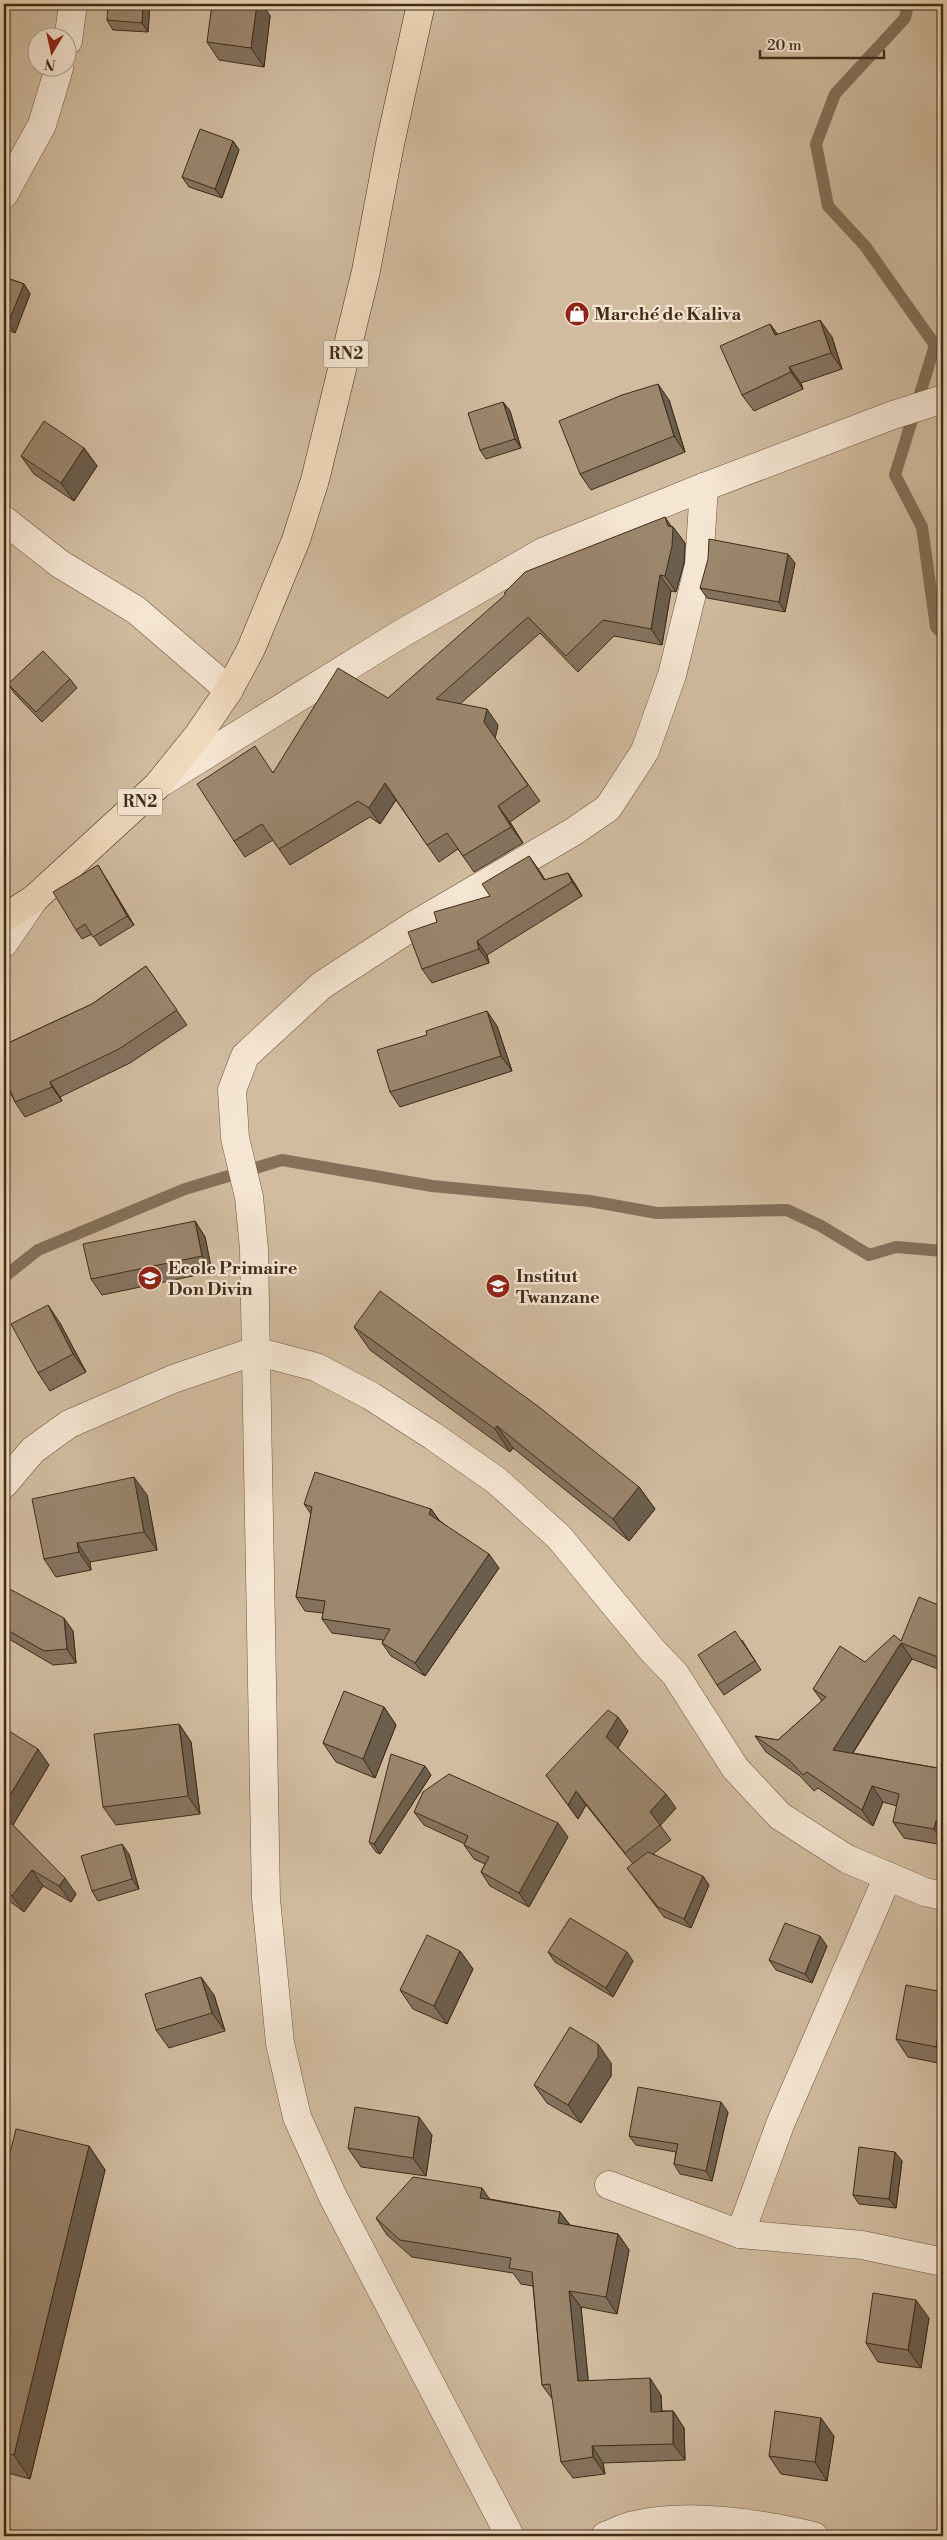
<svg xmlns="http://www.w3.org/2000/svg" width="947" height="2540" font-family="'Libre Bodoni',serif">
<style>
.green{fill:#d1bca0;stroke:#88745d;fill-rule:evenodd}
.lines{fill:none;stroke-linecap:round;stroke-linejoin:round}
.stream{stroke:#85705a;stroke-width:12}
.minor-casing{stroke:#6b5742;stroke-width:29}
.trunk-casing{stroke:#3f2c1a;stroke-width:29}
.minor{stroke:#f5e6d3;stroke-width:28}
.trunk{stroke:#efd9bb;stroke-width:28}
.wall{fill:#85735f;stroke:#3f2c1a}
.shaded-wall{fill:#6c5e4d;stroke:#3f2c1a}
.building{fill:#9b866e;stroke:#3f2c1a}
.labels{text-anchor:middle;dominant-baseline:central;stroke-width:4.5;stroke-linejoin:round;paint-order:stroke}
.shield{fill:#f5e6d3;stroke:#766452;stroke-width:1}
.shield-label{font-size:16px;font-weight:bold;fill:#3f2c1a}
.poi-label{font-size:18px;font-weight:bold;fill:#3f2c1a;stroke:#f5e6d3;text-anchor:start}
</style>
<rect width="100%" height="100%" fill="#efd9bb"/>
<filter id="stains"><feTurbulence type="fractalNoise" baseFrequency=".004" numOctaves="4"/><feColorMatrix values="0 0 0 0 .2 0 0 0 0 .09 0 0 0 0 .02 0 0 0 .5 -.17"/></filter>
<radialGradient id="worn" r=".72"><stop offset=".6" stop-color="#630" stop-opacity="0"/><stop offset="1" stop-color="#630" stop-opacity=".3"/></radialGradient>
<path class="green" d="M4 4H943V2536H4ZM38 38H68V68H38Z"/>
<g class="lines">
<g class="stream">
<path d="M908 4 905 18 835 94 816 144 828 206 865 246 935 345 895 475 922 527 936 627 943 634"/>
<path d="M4 1277 38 1250 185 1189 282 1160 432 1186 590 1201 657 1213 787 1210 821 1226 869 1255 896 1247 943 1251"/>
</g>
<defs>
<g id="minor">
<path d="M68 41 73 4"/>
<path d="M4 194 42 125 59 68"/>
<path d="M4 520 60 564 136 610 229 690"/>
<path d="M162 782 399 635 543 552 704 487 893 415 943 399"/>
<path d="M4 943 34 899"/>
<path d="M4 1484 33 1450 69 1424 173 1379 255 1351 316 1367 371 1396 433 1436 497 1481 559 1537 652 1650 675 1674 735 1768 780 1816 847 1859 925 1892 943 1896"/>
<path d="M609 2185 740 2234 862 2245 943 2262"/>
<path d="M740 2234 781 2122 888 1876"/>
<path d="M510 2536 333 2197 297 2117 280 2043 266 1899 254 1249 249 1197 235 1138 232 1090 245 1056 322 985 416 924 573 832 608 808 645 751 672 675 699 565 704 487"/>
<path d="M605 2536C614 2533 624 2527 634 2525 689 2512 759 2523 814 2536"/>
</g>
<path id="trunk" d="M4 918 34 899 157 786 199 734 229 690 251 649 296 540 315 480 366 271 390 144 421 4"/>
</defs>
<use href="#minor" class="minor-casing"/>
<use href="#trunk" class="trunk-casing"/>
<use href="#minor" class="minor"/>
<use href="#trunk" class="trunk"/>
</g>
<g class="wall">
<path d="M150 4 148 32 113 30 107 20Z"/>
<path d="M257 4H262L270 16 264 67 219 60 207 42Z"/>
<path d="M233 141 239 150 222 198 189 187 182 177Z"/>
<path d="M4 277 24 284 30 294 15 333 4 328Z"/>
<path d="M770 324 777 334 832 337 842 369 801 383 803 389 754 411 742 395Z"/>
<path d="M669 400 685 452 591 490 580 474Z"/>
<path d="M503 402 510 411 521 448 486 459 480 450Z"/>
<path d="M84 448 97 466 74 501 34 474 21 456Z"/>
<path d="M672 526 685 543 684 563 676 592 671 591 662 645 614 636 578 672 540 633 460 704 498 725 495 738 540 801 510 822 523 843 474 872 458 849 439 862 396 800 380 824 370 817 290 865 273 840 245 857 234 841 273 772 388 698Z"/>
<path d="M795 563 785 612 707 598 700 588Z"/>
<path d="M70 679 77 688 42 722 15 694 8 684Z"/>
<path d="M529 856 545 880 568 873 577 887 582 896 487 955 489 963 432 983 422 969 437 922 490 896Z"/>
<path d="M104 875 134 925 100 946 92 934 82 939 76 930Z"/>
<path d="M146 966 187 1025 130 1063 60 1097 62 1101 25 1117 15 1102 11 1094 4 1097V1045L92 1004Z"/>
<path d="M497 1026 512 1071 400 1107 390 1092Z"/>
<path d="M195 1221 205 1237 212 1272 102 1295 91 1279Z"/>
<path d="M60 1323 86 1372 50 1391 38 1373Z"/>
<path d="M354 1327 639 1487 655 1509 629 1541 513 1448 510 1452 370 1350Z"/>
<path d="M147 1495 157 1550 90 1562 91 1570 56 1577 44 1559Z"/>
<path d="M304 1504 431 1509 439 1520 499 1568 425 1676 391 1656 382 1643 383 1640 332 1633 322 1619 323 1613 305 1611 296 1597 311 1514Z"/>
<path d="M4 1586 73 1631 76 1663 53 1665 4 1636Z"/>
<path d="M943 1607V1671L912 1659 853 1753 943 1769V1845L904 1838 893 1822 897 1806 883 1802 873 1826 818 1788 814 1791 800 1776 766 1752 755 1736 778 1740 822 1701 813 1689 865 1662 901 1641Z"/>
<path d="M742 1640 761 1670 724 1695 717 1685Z"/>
<path d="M384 1707 396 1725 375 1778 336 1762 323 1743Z"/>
<path d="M179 1724 191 1742 200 1814 116 1825 103 1807Z"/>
<path d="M4 1728 49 1765 13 1825 76 1894 71 1902 43 1886 24 1912 4 1897Z"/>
<path d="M628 1731 618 1748 676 1808 660 1825 671 1840 653 1854 709 1885 691 1928 664 1917 627 1868 633 1864 586 1805 578 1819 546 1775Z"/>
<path d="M431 1775 380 1854 376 1852 369 1842Z"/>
<path d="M414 1812 568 1837 529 1907 490 1886 481 1872 485 1864 474 1859 464 1845 465 1844 424 1825Z"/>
<path d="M129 1854 139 1889 98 1901 92 1891Z"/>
<path d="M827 1946 812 1983 776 1970 769 1960Z"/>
<path d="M460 1951 473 1969 447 2024 413 2009 400 1990Z"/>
<path d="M548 1952 633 1961 613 1997 555 1962Z"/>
<path d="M943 1992V2064L908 2057 896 2039Z"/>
<path d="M214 1995 225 2031 169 2048 156 2030Z"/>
<path d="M611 2063V2076L581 2123 547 2103 534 2085Z"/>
<path d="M728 2112 712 2181 680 2174 674 2164 676 2152 636 2145 629 2136Z"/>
<path d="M432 2135 426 2176 361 2167 348 2148Z"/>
<path d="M89 2146 105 2170 30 2479 4 2472V2156L9 2157Z"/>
<path d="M902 2161 896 2208 859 2204 853 2195Z"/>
<path d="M490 2199 560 2212 570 2225 618 2234 629 2250 617 2314 581 2307 588 2381 661 2395 662 2411H673L684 2428 685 2460 603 2463 605 2474 573 2478 561 2462 553 2400 542 2385 533 2286 521 2284 513 2273 412 2257 387 2235 376 2218Z"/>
<path d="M929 2318 921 2368 878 2362 866 2343Z"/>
<path d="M834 2436 827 2481 781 2474 769 2456Z"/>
</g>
<g class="shaded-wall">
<path d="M143 4H150L148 32 142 23Z"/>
<path d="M257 4H262L270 16 264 67 251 48Z"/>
<path d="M233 141 239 150 222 198 215 189Z"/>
<path d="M24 284 30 294 15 333 8 323Z"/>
<path d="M820 320 832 337 842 369 831 353Z"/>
<path d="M770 324 782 340 775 335Z"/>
<path d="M789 367 801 383 803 389 791 372Z"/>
<path d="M658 384 669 400 685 452 674 436Z"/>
<path d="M503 402 510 411 521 448 515 439Z"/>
<path d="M84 448 97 466 74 501 61 483Z"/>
<path d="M665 517 673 529V527L685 543 684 563 676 592 665 576 668 526Z"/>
<path d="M788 554 795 563 785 612 779 602Z"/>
<path d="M660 575 671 591 662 645 651 629Z"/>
<path d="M487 709 498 725 495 739 484 722Z"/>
<path d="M385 783 396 800 380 824 369 808Z"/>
<path d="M498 806 510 822 523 843 511 827Z"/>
<path d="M529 856 539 870 554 894 544 880Z"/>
<path d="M98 865 134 925 127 916Z"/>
<path d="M568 873 577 887 582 896 572 882Z"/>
<path d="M477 941 487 955 489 963 479 949Z"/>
<path d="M487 1011 497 1026 512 1071 501 1056Z"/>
<path d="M50 1082 60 1097 62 1101 52 1087Z"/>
<path d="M195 1221 205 1237 212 1272 202 1256Z"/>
<path d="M48 1305 60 1323 86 1372 73 1354Z"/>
<path d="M497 1426 513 1448 510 1452 495 1429Z"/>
<path d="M134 1477 147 1495 157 1550 144 1532Z"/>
<path d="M639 1487 655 1509 629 1541 613 1519Z"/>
<path d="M431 1509 441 1523 429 1514Z"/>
<path d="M77 1543 90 1562 91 1570 79 1552Z"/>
<path d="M489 1554 499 1568 425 1676 415 1663Z"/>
<path d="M64 1618 73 1631 76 1663 67 1649Z"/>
<path d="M901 1643 912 1659 844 1766 833 1750Z"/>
<path d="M384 1707 396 1725 375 1778 363 1759Z"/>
<path d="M618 1717 628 1731 616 1751 606 1737Z"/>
<path d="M179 1724 191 1742 200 1814 188 1796Z"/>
<path d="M38 1749 49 1765 11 1828 4 1818V1805Z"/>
<path d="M425 1766 431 1775 380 1854 374 1844Z"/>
<path d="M872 1786 883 1802 873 1826 862 1810Z"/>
<path d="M576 1791 586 1805 578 1819 568 1805Z"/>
<path d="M666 1794 676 1808 660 1826 650 1812Z"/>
<path d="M936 1821 943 1832V1842L934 1829Z"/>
<path d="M558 1823 568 1837 529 1907 519 1893Z"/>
<path d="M122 1844 129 1854 139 1889 132 1879Z"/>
<path d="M32 1870 43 1886 24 1912 12 1896Z"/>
<path d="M703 1876 709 1885 691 1928 684 1919Z"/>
<path d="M65 1878 76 1894 71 1902 59 1886Z"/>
<path d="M820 1936 827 1946 812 1983 805 1974Z"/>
<path d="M460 1951 473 1969 447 2024 434 2006Z"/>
<path d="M627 1952 633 1961 613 1997 606 1988Z"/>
<path d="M201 1977 214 1995 225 2031 212 2013Z"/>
<path d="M943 2008V2057L936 2047Z"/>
<path d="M598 2044 611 2063V2076L581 2123 568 2105Z"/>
<path d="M721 2102 728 2112 712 2181 706 2171Z"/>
<path d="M419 2117 432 2135 426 2176 413 2158Z"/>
<path d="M89 2146 105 2170 30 2479 14 2455Z"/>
<path d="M895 2152 902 2161 896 2208 889 2199Z"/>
<path d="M482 2188 493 2204 480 2198Z"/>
<path d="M560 2212 572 2228 558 2223Z"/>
<path d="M618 2234 629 2250 617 2314 606 2297Z"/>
<path d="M569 2291 581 2307 590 2397 578 2381Z"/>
<path d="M916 2300 929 2318 921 2368 908 2350Z"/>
<path d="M650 2378 661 2395 662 2428 651 2412Z"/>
<path d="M673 2411 684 2428 685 2460 673 2444Z"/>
<path d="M821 2418 834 2436 827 2481 815 2462Z"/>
<path d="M592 2446 603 2463 605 2474 593 2457Z"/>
</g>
<g class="building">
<path d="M108 4H143L142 23 107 20Z"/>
<path d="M212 4H257L251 48 207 42Z"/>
<path d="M200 129 233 141 215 189 182 177Z"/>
<path d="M4 277 24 284 8 323 4 322Z"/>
<path d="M820 320 831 353 789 367 791 372 742 395 720 346 770 324 775 335Z"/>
<path d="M658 384 674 436 580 474 559 421 622 395Z"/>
<path d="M503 402 515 439 480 450 468 413Z"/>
<path d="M44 421 84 448 61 483 21 456Z"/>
<path d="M665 517 668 526 673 527 672 546 665 576 660 575 651 629 603 620 566 656 528 617 436 699 487 709 484 722 528 785 498 806 511 827 463 856 447 833 427 845 385 783 369 808 358 801 279 849 262 824 234 841 197 784 255 746 273 773 338 668 388 698 506 594 504 593 525 572Z"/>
<path d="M709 539 788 554 779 602 700 588 708 559Z"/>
<path d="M43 651 70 679 36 712 8 684Z"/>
<path d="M529 856 544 880 568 873 572 882 477 941 479 949 422 969 408 932 437 922 434 912 490 896 482 884Z"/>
<path d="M98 865 127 916 93 937 85 924 76 930 53 892Z"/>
<path d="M146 966 177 1010 119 1049 50 1082 52 1087 15 1102 5 1078H4V1045L92 1004Z"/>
<path d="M487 1011 501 1056 390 1092 377 1050 427 1035 426 1031Z"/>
<path d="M195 1221 202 1256 91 1279 83 1244Z"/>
<path d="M380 1291 539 1407 639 1487 613 1519 497 1426 495 1429 354 1327Z"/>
<path d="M48 1305 73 1354 38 1373 11 1324Z"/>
<path d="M315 1472 431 1509 429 1514 489 1554 415 1663 382 1643 390 1629 322 1619 325 1601 296 1597 312 1507 304 1504Z"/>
<path d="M134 1477 144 1532 77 1543 79 1552 44 1559 32 1499Z"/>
<path d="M4 1586 64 1618 67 1649 44 1651 4 1628Z"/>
<path d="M919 1597 943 1607V1659L901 1643 833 1750 943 1769V1822L936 1821 934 1829 893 1822 899 1794 872 1786 862 1810 807 1772 803 1775 789 1760 755 1736 778 1740 826 1697 813 1689 840 1646 865 1662 894 1635 901 1641Z"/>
<path d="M735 1631 755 1661 717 1685 698 1655Z"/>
<path d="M344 1691 384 1707 363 1759 323 1743Z"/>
<path d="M608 1710 618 1717 606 1737 666 1794 650 1812 660 1825 625 1853 576 1791 568 1805 546 1775Z"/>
<path d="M179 1724 188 1796 103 1807 94 1734Z"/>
<path d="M4 1728 38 1749 4 1805Z"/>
<path d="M391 1754 425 1766 374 1844 369 1842Z"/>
<path d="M449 1774 558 1823 519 1893 481 1872 489 1857 464 1845 468 1836 414 1812 423 1792Z"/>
<path d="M4 1816 65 1878 59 1886 32 1870 12 1896 4 1889Z"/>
<path d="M122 1844 132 1879 92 1891 81 1856Z"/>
<path d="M648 1852 703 1876 684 1919 658 1907 627 1868Z"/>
<path d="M570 1918 627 1952 606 1988 548 1952Z"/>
<path d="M785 1923 820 1936 805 1974 769 1960Z"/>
<path d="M427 1935 460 1951 434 2006 400 1990Z"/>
<path d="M201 1977 212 2013 156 2030 145 1994Z"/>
<path d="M906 1985 943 1992V2008L936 2047 896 2039Z"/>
<path d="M570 2027 598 2044V2057L568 2105 534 2085Z"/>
<path d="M638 2087 721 2102 706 2171 674 2164 678 2144 629 2136Z"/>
<path d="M355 2107 419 2117 413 2158 348 2148Z"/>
<path d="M16 2129 89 2146 14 2455 4 2453V2156L9 2157Z"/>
<path d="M859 2147 895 2152 889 2199 853 2195Z"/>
<path d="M413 2177 482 2188 480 2198 560 2212 558 2223 618 2234 606 2297 569 2291 578 2381 650 2378 651 2412 673 2411V2444L592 2446 593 2457 561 2462 550 2384 542 2385 532 2272 509 2268 511 2258 400 2240 376 2218Z"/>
<path d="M873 2293 916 2300 908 2350 866 2343Z"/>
<path d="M775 2411 821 2418 815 2462 769 2456Z"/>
<path d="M4 2529 31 2536H4Z"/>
</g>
<defs>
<symbol id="shop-disc" viewBox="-11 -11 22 22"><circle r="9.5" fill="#8f2418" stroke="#f5e6d3"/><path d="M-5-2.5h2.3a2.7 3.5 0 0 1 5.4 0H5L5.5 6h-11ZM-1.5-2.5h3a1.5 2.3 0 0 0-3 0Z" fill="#fff"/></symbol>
<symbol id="school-disc" viewBox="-11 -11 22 22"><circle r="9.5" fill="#8f2418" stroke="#f5e6d3"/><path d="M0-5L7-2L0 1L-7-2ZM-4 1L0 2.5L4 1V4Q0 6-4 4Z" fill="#fff"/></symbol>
</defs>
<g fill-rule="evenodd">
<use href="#shop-disc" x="563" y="300" width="28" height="28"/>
<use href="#school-disc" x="136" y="1264" width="28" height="28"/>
<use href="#school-disc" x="484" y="1272" width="28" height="28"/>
</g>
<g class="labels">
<g class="shield">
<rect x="323.5" y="340.5" width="45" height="27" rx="4"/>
<rect x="117.5" y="788.5" width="45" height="27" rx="4"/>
</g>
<g class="shield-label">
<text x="346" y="354">RN2</text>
<text x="140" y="802">RN2</text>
</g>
<g class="poi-label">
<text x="594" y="314">Marché de Kaliva</text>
<text x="168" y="1268">Ecole Primaire<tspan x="168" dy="21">Don Divin</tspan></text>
<text x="516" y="1276">Institut<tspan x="516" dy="21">Twanzane</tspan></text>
</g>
</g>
<rect width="947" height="2540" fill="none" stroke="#efd9bb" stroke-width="20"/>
<rect x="5" y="5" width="937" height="2530" fill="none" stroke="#3f2c1a" stroke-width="2.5"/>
<rect x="10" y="10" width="927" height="2520" fill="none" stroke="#3f2c1a"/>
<g transform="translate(52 52) rotate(189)"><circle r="24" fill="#f5e6d3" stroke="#ac9c89"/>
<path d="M0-4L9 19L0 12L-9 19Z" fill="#8f2418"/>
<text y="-8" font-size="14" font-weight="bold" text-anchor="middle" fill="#3f2c1a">N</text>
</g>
<path d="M760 50v8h124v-8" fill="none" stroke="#3f2c1a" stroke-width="2.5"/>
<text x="767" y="50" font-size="15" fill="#3f2c1a" stroke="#f5e6d3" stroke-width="4" paint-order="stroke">20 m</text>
<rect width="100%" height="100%" filter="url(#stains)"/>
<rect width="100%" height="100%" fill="url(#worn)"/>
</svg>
